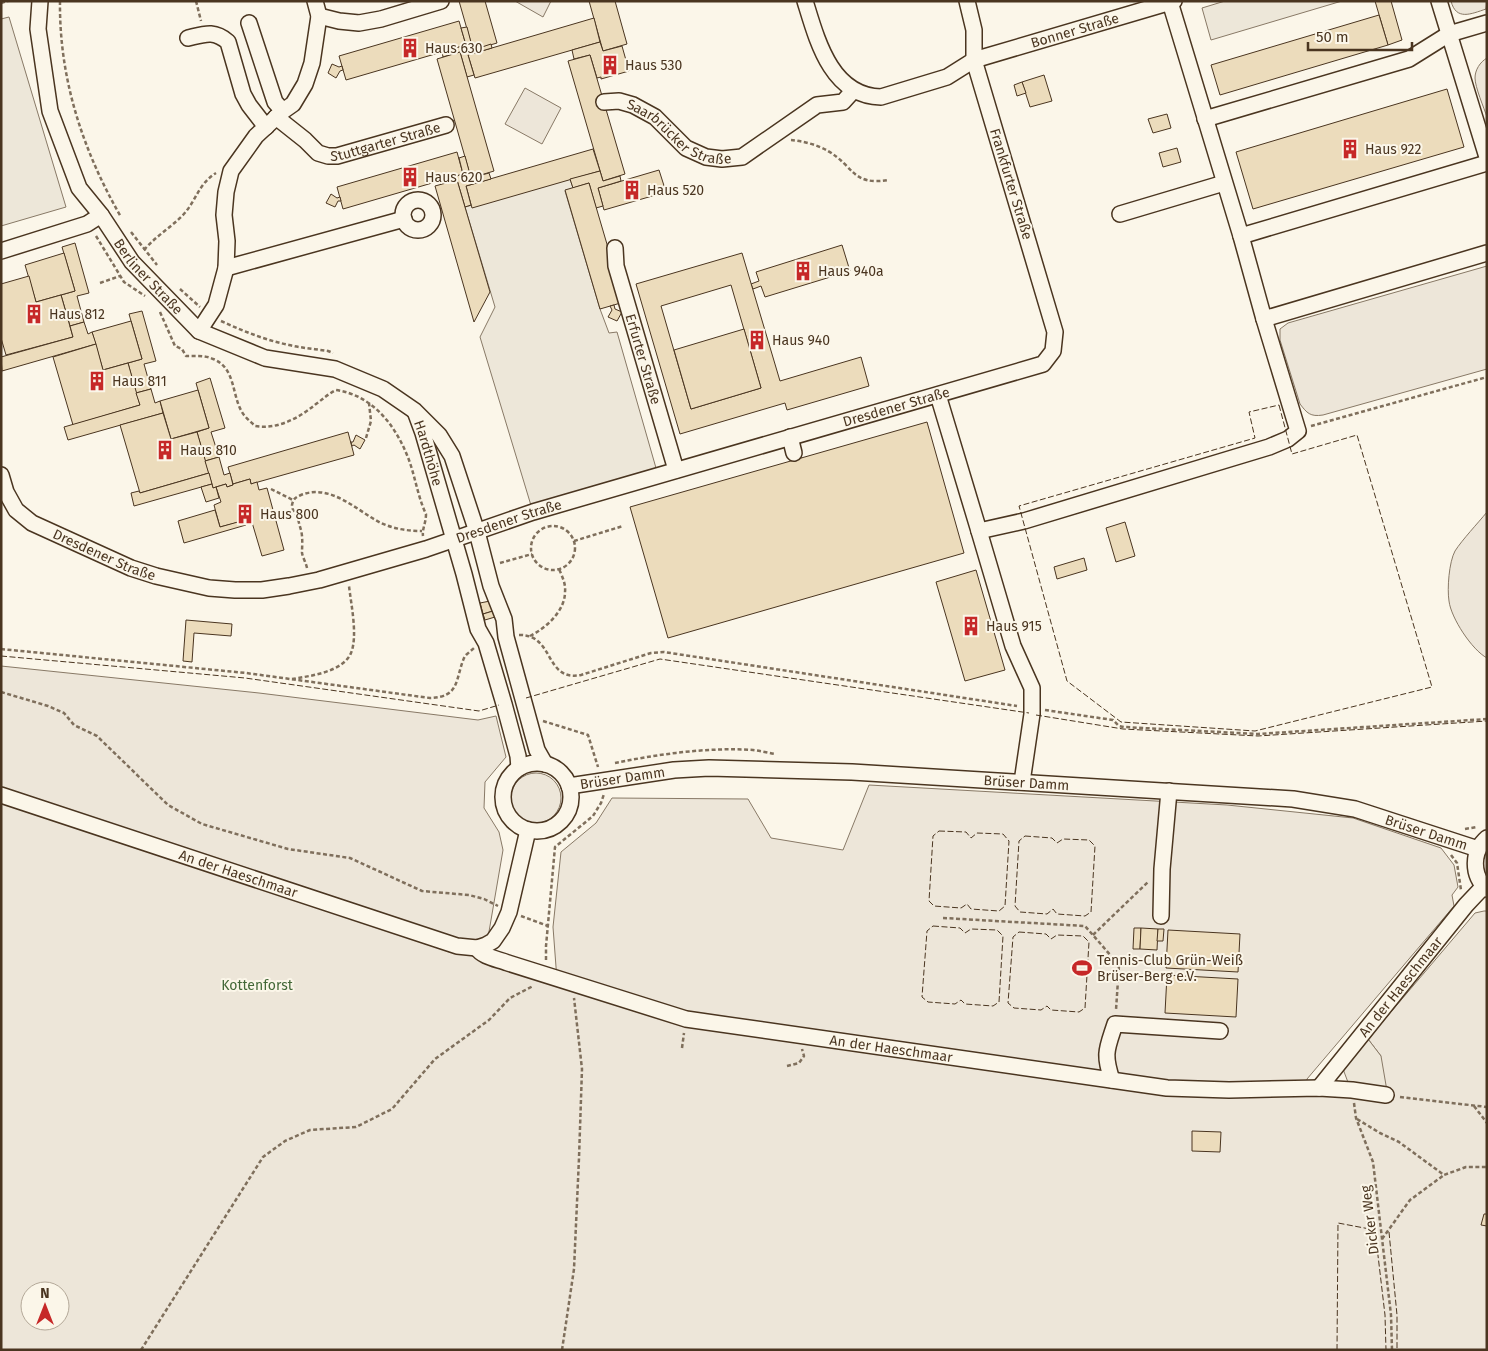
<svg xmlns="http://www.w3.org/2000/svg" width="1488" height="1351" font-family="'Fira Sans',sans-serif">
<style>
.green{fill:#ede6d9;stroke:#887966;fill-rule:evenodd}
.parking{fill:#ede7d9;stroke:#887966}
.building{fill:#ecdcbc;stroke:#4a3520;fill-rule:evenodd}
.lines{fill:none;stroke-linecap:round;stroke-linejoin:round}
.minor-casing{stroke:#4a3520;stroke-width:18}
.path{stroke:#7f6f5c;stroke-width:2.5;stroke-dasharray:4 2.5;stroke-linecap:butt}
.minor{stroke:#fbf6e9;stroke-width:15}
.fence{stroke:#4a3520;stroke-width:1;stroke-dasharray:6 2.5;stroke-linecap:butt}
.labels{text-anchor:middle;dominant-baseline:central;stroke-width:4;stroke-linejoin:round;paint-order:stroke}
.street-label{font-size:14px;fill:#4a3520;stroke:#fbf6e9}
.poi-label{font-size:14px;fill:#4a3520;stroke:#fbf6e9;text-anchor:start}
.park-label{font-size:14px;fill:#436837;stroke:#fbf6e9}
</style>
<rect width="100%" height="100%" fill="#fbf6e9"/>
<g class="green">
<path d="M515 1H551L543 17Z"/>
<path d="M1451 1H1487L1486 9C1471 14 1456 21 1451 1Z"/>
<path d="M1487 58V117C1484 108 1475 87 1475 78 1475 70 1480 62 1487 58Z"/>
<path d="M525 88 561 108 542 144 505 124Z"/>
<path d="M1487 266V369L1323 415C1310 417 1307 413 1300 404L1280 340V329L1288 323Z"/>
<path d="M1487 512V658C1472 650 1451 618 1449 601 1447 589 1449 562 1455 551 1462 540 1478 523 1487 512Z"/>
<path d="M1 666 259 693 478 720 496 716 506 757 485 782 484 808 499 832 503 850 485 955 557 980 553 927 561 852 596 823 612 798 748 799 771 838 843 850 869 785 1227 805 1353 818 1441 848 1454 865 1458 887 1452 895 1454 906 1307 1079 1306 1093 1353 1095 1381 1056 1368 1039 1475 913 1484 911H1487V1350H1ZM30 1291H60V1321H30Z"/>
<circle cx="536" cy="798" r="25"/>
</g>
<g class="parking">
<path d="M1225 1H1342L1211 40 1202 8Z"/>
<path d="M9 17 66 207 1 226V19Z"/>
<path d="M570 179 573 188 565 191 600 309 609 333 617 332 658 475 533 512 480 337 495 307 465 207Z"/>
<path d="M1368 1039 1381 1056 1387 1091 1349 1085 1343 1069Z"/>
</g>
<g class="building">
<path d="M459 1H485L497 43 473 50Z"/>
<path d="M589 1H615L627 44 603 51Z"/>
<path d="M1375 1H1391L1402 40 1388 45Z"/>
<path d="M1379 15 1388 45 1220 95 1211 65Z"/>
<path d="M594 18 600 42 475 78 468 55Z"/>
<path d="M459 21 466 45 346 80 339 56Z"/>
<path d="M467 27 473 50 491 44 492 48 468 55 474 75 467 77 460 52 443 57 442 52 466 45 461 28Z"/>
<path d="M600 42 603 51 622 46 629 71 601 79V77L597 78 590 55 574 59 572 50Z"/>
<path d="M460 52 494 171 471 178 437 59Z"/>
<path d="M590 55 625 174 603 181 568 61Z"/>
<path d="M332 64 339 67 342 66 343 70 340 71 336 78 328 73Z"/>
<path d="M1044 75 1052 101 1030 107 1022 82Z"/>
<path d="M1022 82 1026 93 1017 96 1014 85Z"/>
<path d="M1447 89 1464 147 1253 209 1236 152Z"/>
<path d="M1167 114 1171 128 1153 133 1148 119Z"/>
<path d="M1177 148 1181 162 1163 167 1159 153Z"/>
<path d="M593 149 600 171 472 208 466 186Z"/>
<path d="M457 152 463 174 343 209 337 187Z"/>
<path d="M465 156 471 178 489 173 491 179 466 186 471 205 465 207 457 180 441 185 440 181 463 174 459 158Z"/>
<path d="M659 170 666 192 604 210 598 188Z"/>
<path d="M600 171 603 181 620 176 621 181 598 188 603 206 596 208 589 183 573 188 570 179Z"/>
<path d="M457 180 490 292 474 322 435 186Z"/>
<path d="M589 183 624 302 600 309 565 190Z"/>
<path d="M331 194 337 198 340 197 341 201H338L335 207 326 203Z"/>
<path d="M75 243 89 293 77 296 84 322 70 326 61 295 75 291 62 247Z"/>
<path d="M842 245 850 271 765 297 761 286 753 289 751 284 759 281 756 272Z"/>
<path d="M64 253 75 291 36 302 25 265Z"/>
<path d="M742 253 780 381 861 357 869 386 787 410 785 403 680 434 636 284ZM731 285 761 388 691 409 661 306Z"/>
<path d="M29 276 36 302 61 295 73 337 6 355 1 338V284Z"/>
<path d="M614 305 615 309 622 312 617 321 608 317 612 310 610 306Z"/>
<path d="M142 311 156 361 144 364 151 389 136 393 128 363 142 359 129 314Z"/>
<path d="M131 321 142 359 103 370 92 332Z"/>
<path d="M84 322 88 334 92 332 96 344 2 371 1 357 73 337 70 326Z"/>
<path d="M744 329 761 388 691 409 674 350Z"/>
<path d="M96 344 103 370 128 363 140 405 73 425 53 357Z"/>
<path d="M210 378 225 428 211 432 219 457 205 461 197 432 209 428 196 383Z"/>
<path d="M151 389 155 403 160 401 163 413 68 440 64 427 140 405 136 393Z"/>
<path d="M198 390 209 428 171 439 160 401Z"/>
<path d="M163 413 171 439 197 432 209 473 140 493 120 425Z"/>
<path d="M927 422 964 553 668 638 630 507Z"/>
<path d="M348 432 354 455 251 484 250 479 233 484 228 467Z"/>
<path d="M356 435 365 440 360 449 354 445 352 446 351 442H353Z"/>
<path d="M219 457 224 475 230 473 233 485 227 487 226 484 213 488 205 461Z"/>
<path d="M209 473 212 484 134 506 131 493 139 491 140 493Z"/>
<path d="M250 479 251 484 257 482 259 490 267 488 284 550 262 556 251 519 220 527 214 505 221 502 216 487 226 484 227 487 233 485V484Z"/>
<path d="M212 484 213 488 216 487 219 498 206 502 201 487Z"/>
<path d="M215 510 220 527 245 520 246 525 184 543 178 521Z"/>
<path d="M1125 522 1135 556 1116 562 1106 528Z"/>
<path d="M1084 558 1087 570 1057 579 1054 567Z"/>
<path d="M976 570 1005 670 965 681 936 582Z"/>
<path d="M490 601 493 611 483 614 480 603Z"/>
<path d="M493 611 495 617 485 620 483 614Z"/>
<path d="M186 620 232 624 231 636 194 633 192 662 183 661Z"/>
<path d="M1134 928H1141L1140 949H1133Z"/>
<path d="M1141 928 1158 929 1157 950 1140 949Z"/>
<path d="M1158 929H1164L1163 941H1157Z"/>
<path d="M1168 930 1240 934 1238 972 1166 968Z"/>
<path d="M1167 975 1238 979 1236 1017 1165 1013Z"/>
<path d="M1192 1131 1221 1132 1220 1152 1192 1151Z"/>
<path d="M1484 1214H1487V1226L1481 1225Z"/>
</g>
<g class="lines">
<defs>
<g id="minor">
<path id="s1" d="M40 1 38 29 50 111 79 188 101 215 132 262 199 331 265 358 335 369 383 389 415 411 439 435 452 456 477 532 491 586 504 619 506 637 537 750 545 764"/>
<path id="s2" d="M805 1C817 40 831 96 881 97L947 77 974 60 1174 1"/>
<path d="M1439 1 1487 157"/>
<path d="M1170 2 1241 236 1264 319 1487 253"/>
<path d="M319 16 339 21 359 23 381 19 441 1"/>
<path d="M249 23 275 102 283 111"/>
<path d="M188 38C205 34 214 30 228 42L243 94 249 105 266 127"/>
<path id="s3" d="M604 102 619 101 633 105 655 117 686 148 706 157 722 159 742 157 817 105 843 102 853 91"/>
<path id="s4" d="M276 117 305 140 318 153 328 156H337L446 125"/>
<path d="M1205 119 1409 59 1449 34 1487 23"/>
<circle cx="418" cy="215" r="15"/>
<path d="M1120 214 1224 183"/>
<path d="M1241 236 1487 163"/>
<path id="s5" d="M615 248 616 266 676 470"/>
<path d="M1 251 87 224 101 215"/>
<path d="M226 268 404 219"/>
<path d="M199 331 216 305 226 268 227 241 224 215 226 192 231 171 256 136 283 111 293 104 305 84 312 63 319 16 315 1"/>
<path d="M938 395 979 531 1024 521 1269 447 1288 439 1298 431 1264 319"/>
<path id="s6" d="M416 414 423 433 464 574 478 629 486 643 504 704 518 756 519 768"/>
<path d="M790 437 794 453"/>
<path id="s7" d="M1 475 6 492 16 510 32 523 131 568 156 576 209 588 235 590H262L289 586 319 580 426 549 533 512 1043 364 1053 351 1055 332 974 60V30L967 1"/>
<path d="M979 531 1013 646 1032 688V714L1022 782"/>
<circle cx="537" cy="797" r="34"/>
<path id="s8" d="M569 786 674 770 709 768 852 772 1293 799 1355 809 1478 849"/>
<path id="s9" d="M1 795 457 946 477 948 486 945 493 941 502 928 509 912 528 830"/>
<path d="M1487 838C1472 851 1471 875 1487 889"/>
<path d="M1161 916 1162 869 1169 791"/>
<path id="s10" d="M477 948C482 957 498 959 508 963L686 1019 1167 1088 1229 1090 1319 1088 1352 1090 1386 1095"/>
<path d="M1112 1080C1103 1053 1107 1049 1115 1024L1220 1031"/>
<path id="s11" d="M1319 1088 1466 905 1484 886"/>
</g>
</defs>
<use href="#minor" class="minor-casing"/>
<g class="path">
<path d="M60 1C59 79 83 151 121 217"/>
<path d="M196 1 201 21"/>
<path d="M1 3 8 1"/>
<path d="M791 140C803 141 818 145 828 151 854 166 852 186 888 180"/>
<path d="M131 232 157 265"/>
<path d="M96 236 124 282 145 296"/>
<path d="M144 250C155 237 170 228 182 216 196 202 198 184 216 173"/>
<path d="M100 283 120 276"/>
<path d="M180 289 200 307"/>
<path d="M160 312 175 346 182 349 186 356C195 356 205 355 213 359 237 368 231 398 244 415 247 419 251 422 255 426 277 430 299 418 316 404 323 399 328 394 336 390 371 395 394 423 407 455 415 474 417 495 426 514 426 523 422 529 423 536"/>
<path d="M221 321C243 331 265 340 289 345 302 348 315 349 328 351L333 353"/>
<path d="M1311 426 1487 377"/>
<path d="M366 438 371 421 369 403"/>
<path d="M271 489 293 500"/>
<circle cx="553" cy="548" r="22"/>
<path d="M574 541 623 526"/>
<path d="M500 563 532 554"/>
<path d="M307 568C306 563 303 558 302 553 302 546 303 538 301 530 300 527 299 523 298 519 296 514 292 511 292 505 293 499 296 497 301 495 331 483 357 511 381 523 394 529 408 531 422 531"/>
<path d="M519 635C555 634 544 682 581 675L651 653 664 652 1017 706"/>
<path d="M530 636C546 628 565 611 565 592 566 584 562 576 559 569"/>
<path d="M1 649 246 673 430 698C460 697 455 680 464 658L466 655 474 648"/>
<path d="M292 679C310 676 343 672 351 653 358 636 351 604 349 586"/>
<path d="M1 692 48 706 64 713 74 725 97 736 168 805 202 824 288 849 350 858 422 891 469 895 484 899 498 906"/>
<path d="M1045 710 1113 720 1119 726 1124 727 1258 734 1487 719"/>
<path d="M543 721 588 735 598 767"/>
<path d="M615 763C659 754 709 747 753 750 761 751 769 753 776 754"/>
<path d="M1465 829 1477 827"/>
<path d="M1451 855 1457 863 1461 890"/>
<path d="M521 916 548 926"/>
<path d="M943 918 1085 926 1119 965 1116 1010"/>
<path d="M1093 935 1148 882"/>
<path d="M546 960V946L555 847 593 816 601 803 604 794"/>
<path d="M682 1048 684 1033"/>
<path d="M787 1066 799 1063 804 1056 802 1049"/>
<path d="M1400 1097 1487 1107"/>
<path d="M1354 1103 1356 1118 1373 1162 1391 1315 1392 1350"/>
<path d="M1474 1106 1487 1123"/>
<path d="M1357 1119 1380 1133 1399 1142 1444 1175 1466 1167H1487"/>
<path d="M1382 1239 1410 1200 1444 1175"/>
<path d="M141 1350 263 1157 285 1141 310 1130 356 1127 392 1109 435 1059 489 1020 510 998 533 986"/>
<path d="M562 1350 574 1269 579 1158 582 1069 574 998"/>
</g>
<use href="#minor" class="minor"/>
<g class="fence">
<path d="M1279 405 1292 454 1357 435 1432 687 1255 731 1121 722 1067 681 1019 506 1255 438 1249 412Z"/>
<path d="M1 656 245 678 479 711 499 705"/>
<path d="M526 698 660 659 1029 713"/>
<path d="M1036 715 1123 729 1258 736 1487 721"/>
<path d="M939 831 966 832 971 838 977 833 1003 834 1009 841 1005 906 999 911 971 909 967 904 961 908 934 906 929 901 933 836Z"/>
<path d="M1025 836 1052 838 1057 843 1063 839 1089 840 1095 846 1091 912 1085 916 1057 914 1053 909 1047 914 1020 912 1015 906 1019 841Z"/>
<path d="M933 926 960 928 965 933 971 929 997 930 1003 936 999 1002 993 1006 965 1004 961 1000 955 1004 928 1002 922 997 927 931Z"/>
<path d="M1019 932 1046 934 1051 939 1057 935 1083 936 1089 942 1085 1008 1079 1012 1051 1010 1047 1006 1041 1010 1014 1008 1008 1003 1013 937Z"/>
<path d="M1389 1232 1397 1315V1350"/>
<path d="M1337 1350 1338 1223 1375 1230 1385 1315 1386 1350"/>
</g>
</g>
<defs>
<symbol id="building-bare" viewBox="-9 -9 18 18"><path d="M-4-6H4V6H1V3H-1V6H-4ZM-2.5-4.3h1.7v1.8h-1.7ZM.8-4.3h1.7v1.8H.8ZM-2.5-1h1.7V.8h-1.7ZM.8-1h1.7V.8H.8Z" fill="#c62828" stroke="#fbf6e9" stroke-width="2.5" paint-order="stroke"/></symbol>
<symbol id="stadium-bare" viewBox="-9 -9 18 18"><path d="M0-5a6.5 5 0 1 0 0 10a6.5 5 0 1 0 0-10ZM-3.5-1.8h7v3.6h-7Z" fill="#c62828" stroke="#fbf6e9" stroke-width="2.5" paint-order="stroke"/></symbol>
</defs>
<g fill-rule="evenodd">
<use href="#building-bare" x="396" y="34" width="28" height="28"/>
<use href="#building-bare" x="596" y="51" width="28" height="28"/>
<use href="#building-bare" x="1336" y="135" width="28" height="28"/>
<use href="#building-bare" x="396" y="163" width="28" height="28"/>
<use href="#building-bare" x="618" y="176" width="28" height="28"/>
<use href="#building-bare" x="789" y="257" width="28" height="28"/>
<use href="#building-bare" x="20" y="300" width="28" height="28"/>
<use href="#building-bare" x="743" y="326" width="28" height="28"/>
<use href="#building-bare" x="83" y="367" width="28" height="28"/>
<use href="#building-bare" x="151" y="436" width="28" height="28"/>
<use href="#building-bare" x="231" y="500" width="28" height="28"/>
<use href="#building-bare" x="957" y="612" width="28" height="28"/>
<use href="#stadium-bare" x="1068" y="954" width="28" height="28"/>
</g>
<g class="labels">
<g class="street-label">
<text stroke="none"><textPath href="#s2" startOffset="338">Bonner Straße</textPath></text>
<text stroke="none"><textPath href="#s3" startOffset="85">Saarbrücker Straße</textPath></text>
<text stroke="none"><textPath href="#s4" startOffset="125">Stuttgarter Straße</textPath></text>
<text transform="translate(1011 184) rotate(73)">Frankfurter Straße</text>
<text stroke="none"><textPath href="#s1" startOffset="306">Berliner Straße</textPath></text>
<text stroke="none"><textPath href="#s5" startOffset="115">Erfurter Straße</textPath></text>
<text stroke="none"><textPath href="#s7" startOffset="962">Dresdener Straße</textPath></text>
<text stroke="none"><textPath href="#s6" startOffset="41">Hardthöhe</textPath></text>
<text stroke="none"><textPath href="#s7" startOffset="558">Dresdener Straße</textPath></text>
<text stroke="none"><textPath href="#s7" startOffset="138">Dresdener Straße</textPath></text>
<text stroke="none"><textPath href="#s8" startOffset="54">Brüser Damm</textPath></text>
<text stroke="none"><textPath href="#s8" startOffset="459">Brüser Damm</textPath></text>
<text stroke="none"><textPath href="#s8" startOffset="864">Brüser Damm</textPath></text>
<text stroke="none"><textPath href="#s9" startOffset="250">An der Haeschmaar</textPath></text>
<text stroke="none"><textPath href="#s11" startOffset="130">An der Haeschmaar</textPath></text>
<text stroke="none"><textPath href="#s10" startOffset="429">An der Haeschmaar</textPath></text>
<text transform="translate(1370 1220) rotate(-97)">Dicker Weg</text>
</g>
<g class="poi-label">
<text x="425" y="48">Haus 630</text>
<text x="625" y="65">Haus 530</text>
<text x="1365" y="149">Haus 922</text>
<text x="425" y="177">Haus 620</text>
<text x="647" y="190">Haus 520</text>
<text x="818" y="271">Haus 940a</text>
<text x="49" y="314">Haus 812</text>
<text x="772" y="340">Haus 940</text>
<text x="112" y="381">Haus 811</text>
<text x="180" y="450">Haus 810</text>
<text x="260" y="514">Haus 800</text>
<text x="986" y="626">Haus 915</text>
<text x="1097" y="960">Tennis-Club Grün-Weiß<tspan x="1097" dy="16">Brüser-Berg e.V.</tspan></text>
</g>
<g class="park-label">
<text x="257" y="985">Kottenforst</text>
</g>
</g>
<rect width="1488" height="1351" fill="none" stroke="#4a3520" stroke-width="5"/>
<g transform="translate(45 1306)"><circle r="24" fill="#fbf6e9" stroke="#b4a999"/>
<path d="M0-4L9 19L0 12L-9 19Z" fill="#c62828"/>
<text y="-8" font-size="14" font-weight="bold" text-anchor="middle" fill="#4a3520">N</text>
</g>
<path d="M1308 42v8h104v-8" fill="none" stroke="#4a3520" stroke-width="2.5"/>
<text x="1316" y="42" font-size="15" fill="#4a3520" stroke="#fbf6e9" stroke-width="4" paint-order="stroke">50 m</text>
</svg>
